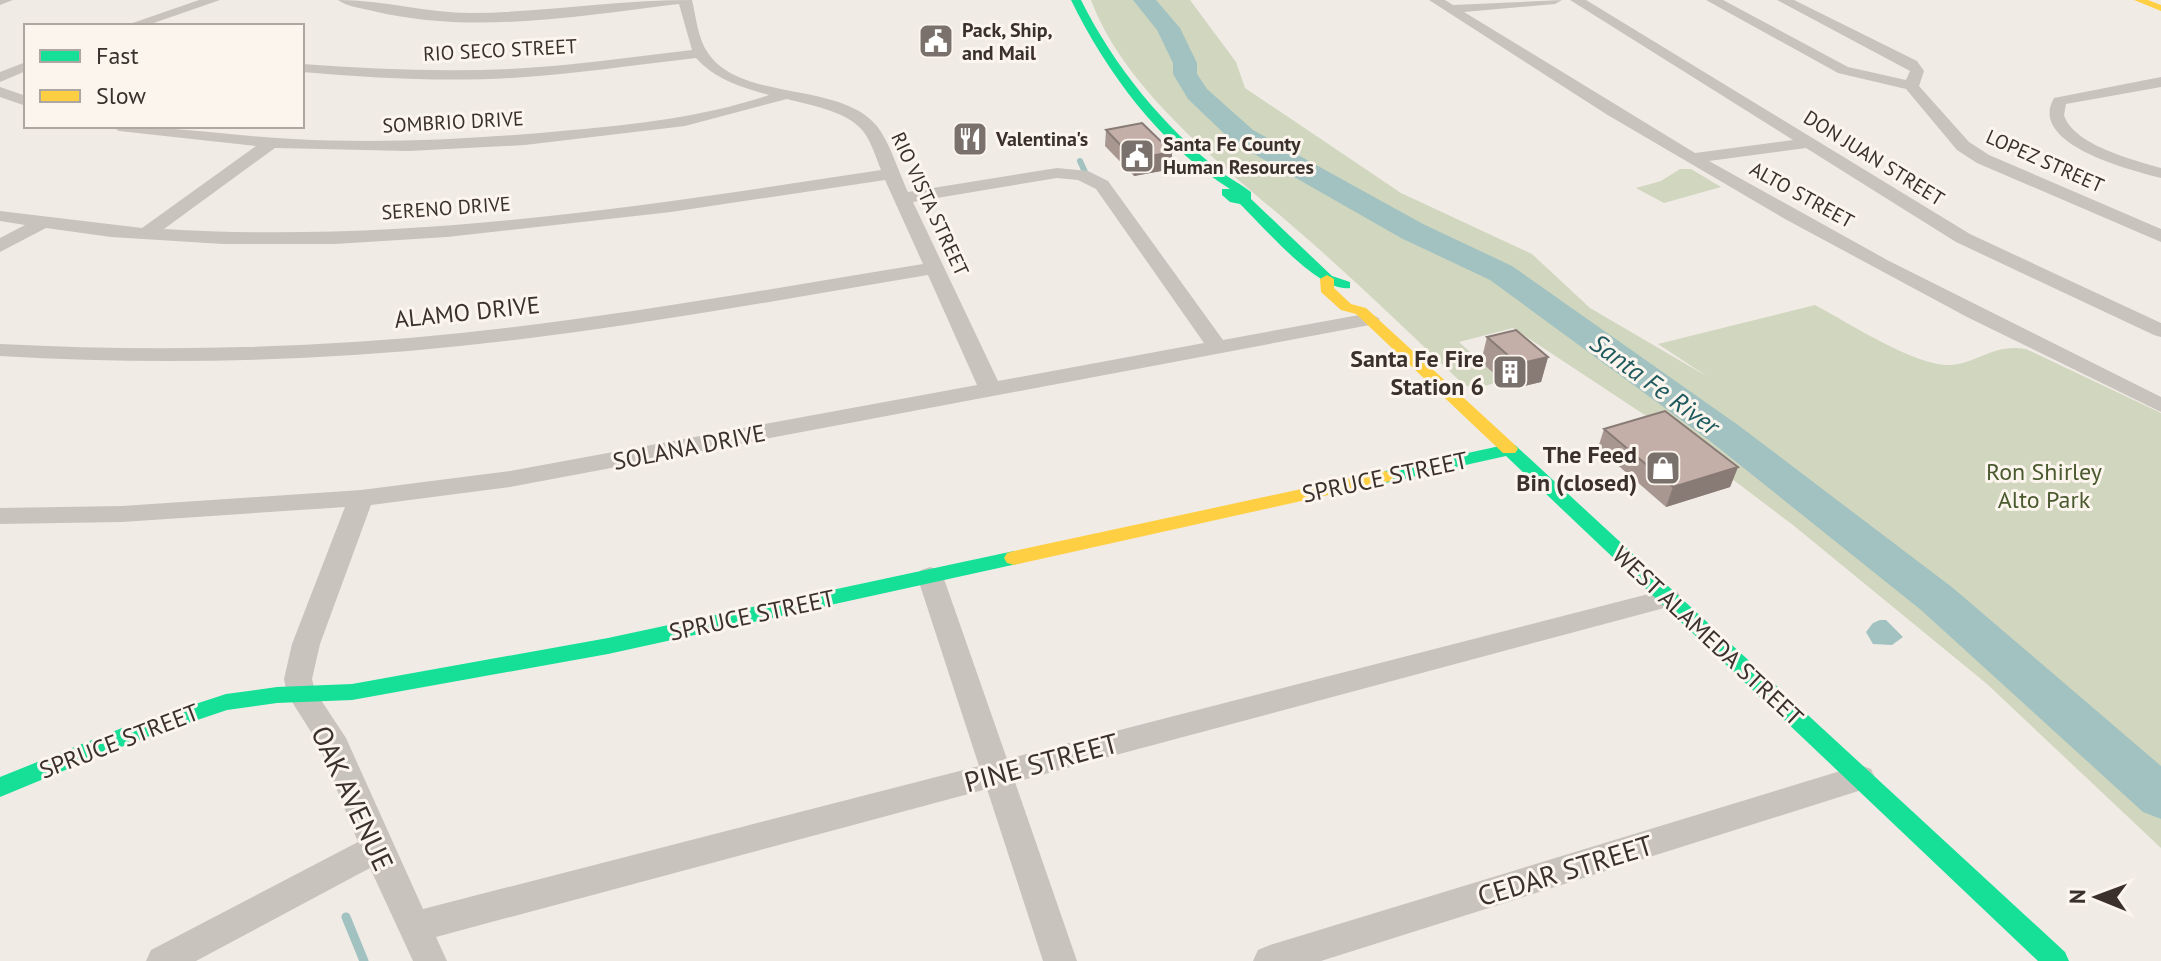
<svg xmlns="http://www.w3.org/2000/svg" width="2161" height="961" font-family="'PT Sans',sans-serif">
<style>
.green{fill:#d1d6bf}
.water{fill:#a1c2c1}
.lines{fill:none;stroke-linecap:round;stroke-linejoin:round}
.stream-far1{stroke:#a1c2c1;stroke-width:6}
.stream{stroke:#a1c2c1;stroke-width:9}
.river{fill:#a1c2c1;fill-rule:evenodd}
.street{fill:#c9c3be;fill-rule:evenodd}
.fast{fill:#16e098;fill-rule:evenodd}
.slow{fill:#ffcf43;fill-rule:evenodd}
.wall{fill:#a89690}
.shaded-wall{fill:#887a75}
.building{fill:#c3afa7;stroke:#887a75;stroke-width:2}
.labels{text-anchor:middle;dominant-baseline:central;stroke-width:6;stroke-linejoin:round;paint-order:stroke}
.far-poi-label{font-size:20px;font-weight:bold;fill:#3b302b;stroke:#fbf5ee;text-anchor:start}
.far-street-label{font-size:20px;fill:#3b302b;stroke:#fbf5ee}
.street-label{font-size:24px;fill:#3b302b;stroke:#fbf5ee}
.poi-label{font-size:24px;font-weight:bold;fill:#3b302b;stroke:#fbf5ee;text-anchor:end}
.park-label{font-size:24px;fill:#4a5a2e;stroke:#fbf5ee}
.water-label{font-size:26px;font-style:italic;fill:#1f5a5e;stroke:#fbf5ee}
.near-street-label{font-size:28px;fill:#3b302b;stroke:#fbf5ee}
</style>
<rect width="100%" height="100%" fill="#f0ebe5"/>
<g class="green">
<path d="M1091 0H1190L1236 62 1245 88 1401 193 1532 254 1590 308 1708 377 1658 344 1815 305C1847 322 1915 366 1949 365 1977 364 1993 343 2026 349L2161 413V848L1987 684 1793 525 1666 429 1513 328 1459 342 1502 381 1474 389 1463 384C1413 336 1363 288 1311 242 1236 176 1126 95 1091 0Z"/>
<path d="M1680 169H1691L1721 187 1664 203 1636 188 1661 181Z"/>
</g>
<path class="water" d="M1880 620H1886L1903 637 1892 645 1873 644 1866 632 1873 623Z"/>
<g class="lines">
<path class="stream-far1" d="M1080 161 1085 172"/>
<path class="stream" d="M346 917 364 961"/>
<path class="river" d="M1133 0H1156L1180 28 1197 63V74L1207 89 1253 130 1423 224 1512 266 1738 425 1953 588 2161 766V819L2143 812 1921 610 1710 441 1490 280 1401 238 1233 142 1188 99 1173 74V63L1157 30Z"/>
<g class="street">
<path d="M0 0H13L0 5Z"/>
<path d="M199 0H220L145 26H124Z"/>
<path d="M338 0C383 0 427 13 472 13 546 12 618 0 692 0 696 17 698 39 708 53 741 102 838 81 876 125 889 140 899 173 908 192L1057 168 1088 171 1108 181 1223 340 1370 313 1380 319 1370 325 510 487 371 505 320 644 312 679 315 691 346 738 423 909 979 766 917 576 921 570 930 567 939 570 943 576 1007 759 1668 589 1677 591 1681 598 1677 605 1668 607 1015 782 1077 961H1043L987 789 436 937 447 961H413L370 868 196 961H146L151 950 358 842 318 743 287 694 284 679 292 644 345 507 122 522 0 524V508L122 506 361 490 510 471 977 385 928 275C772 301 617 330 460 346 307 362 154 365 0 356V344C154 352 307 349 461 333 616 317 769 289 923 264L885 180 671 212 447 237 335 244H223L111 237 46 228 0 252V238L25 225 0 221V211L142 228 256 146 119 131 111 126C172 126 232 136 293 139 386 144 479 139 572 130 639 124 706 116 769 95 741 87 716 80 696 58 635 65 574 74 512 78 442 82 372 78 302 72V64C371 69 440 72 510 69 571 66 631 57 692 50L679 4C580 16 472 35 373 11 362 8 347 7 338 0ZM787 99C810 105 846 111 862 130 871 140 876 158 881 170 644 206 405 244 164 229L275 148 409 151 525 145 685 126ZM1057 178 1078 180 1096 189 1204 343 998 381 913 202Z"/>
<path d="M1429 0H1445L1453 5 1562 0 1555 4 1464 12 1695 153 1793 140 1570 0H1586L1970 234 2161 323V337L2154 335 1956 242 1806 148 1709 161 1889 261 2161 397V412L1967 317 1785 219 1606 114Z"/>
<path d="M1706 0H1723L1848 67 1906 80 1910 71 1777 0H1794L1917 61 1924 71 1919 86 1969 142 1989 155 2161 229V242L1977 163 1957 150 1906 89 1838 73Z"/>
<path d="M26 62V71L0 82V72Z"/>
<path d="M2161 77V87L2066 104 2064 115C2073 145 2134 160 2161 168V178C2130 170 2027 144 2054 98Z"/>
<path d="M0 87 26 96V106L0 97Z"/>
<path d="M1860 765 1871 769 1875 778 1871 787 1321 961H1253L1258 950 1270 945Z"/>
</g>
<g class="fast">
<path d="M1071 0H1081C1114 66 1162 125 1220 171 1230 179 1241 184 1251 192V199L1332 276 1350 282V288C1319 293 1263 226 1240 204L1230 202 1222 195V189H1230C1161 146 1106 72 1071 0Z"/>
<path d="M1509 444 1515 445 2065 952 2069 961H2038L1506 456 1385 483 1376 477 1385 471Z"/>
<path d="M1014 551 1021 553 1024 558 1021 563 608 654 352 700 277 703 227 710 138 740 0 797V777L122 728 226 694 277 687 352 684 608 638Z"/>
</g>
<g class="slow">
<path d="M2134 0H2148L2161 5V11Z"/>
<path d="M1327 275 1334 279V288L1351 304 1366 308 1515 445 1518 449 1515 453H1503L1356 314 1341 310 1321 292 1320 279Z"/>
<path d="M1385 471 1391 473 1394 477 1391 481 1014 565 1007 563 1004 558 1007 553 1014 551Z"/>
</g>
</g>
<g class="wall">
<path d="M1106 130 1172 169 1134 176 1105 146Z"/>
<path d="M1487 337 1548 357 1541 382 1511 389 1481 362Z"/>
<path d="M1604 429 1738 467 1730 487 1666 507 1598 448Z"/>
</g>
<g class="shaded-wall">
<path d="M1172 152V169L1134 176V159Z"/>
<path d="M1548 357 1541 382 1511 389 1518 364Z"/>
<path d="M1738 467 1730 487 1666 507 1673 487Z"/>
</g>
<g class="building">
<path d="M1142 123 1172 152 1134 159 1106 130Z"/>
<path d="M1516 330 1548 357 1518 364 1487 337Z"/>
<path d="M1665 411 1738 467 1673 487 1604 429Z"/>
</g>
<defs>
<symbol id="civic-square" viewBox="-11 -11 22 22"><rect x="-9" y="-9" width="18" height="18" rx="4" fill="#7a716c" stroke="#fbf5ee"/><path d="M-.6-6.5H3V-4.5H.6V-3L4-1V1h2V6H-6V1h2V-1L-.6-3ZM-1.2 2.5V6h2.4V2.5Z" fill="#fff"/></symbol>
<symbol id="restaurant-square" viewBox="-11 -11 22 22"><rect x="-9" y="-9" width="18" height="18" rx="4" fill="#7a716c" stroke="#fbf5ee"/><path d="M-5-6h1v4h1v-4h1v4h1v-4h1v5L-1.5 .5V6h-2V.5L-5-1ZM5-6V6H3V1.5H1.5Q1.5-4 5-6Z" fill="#fff"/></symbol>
<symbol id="building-square" viewBox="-11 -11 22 22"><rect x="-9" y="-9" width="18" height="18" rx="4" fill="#7a716c" stroke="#fbf5ee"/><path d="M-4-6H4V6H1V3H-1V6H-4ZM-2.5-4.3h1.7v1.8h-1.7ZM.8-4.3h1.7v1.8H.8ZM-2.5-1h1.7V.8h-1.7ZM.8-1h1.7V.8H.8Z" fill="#fff"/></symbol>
<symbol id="shop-square" viewBox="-11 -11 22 22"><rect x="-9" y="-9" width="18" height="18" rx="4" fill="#7a716c" stroke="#fbf5ee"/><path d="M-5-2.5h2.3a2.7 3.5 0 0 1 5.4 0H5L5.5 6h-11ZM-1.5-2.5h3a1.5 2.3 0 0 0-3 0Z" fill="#fff"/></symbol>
</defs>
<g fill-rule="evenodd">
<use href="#civic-square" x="916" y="21" width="40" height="40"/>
<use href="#restaurant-square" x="950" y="119" width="40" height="40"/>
<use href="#civic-square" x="1117" y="136" width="40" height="40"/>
<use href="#building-square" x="1490" y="352" width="40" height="40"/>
<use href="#shop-square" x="1643" y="448" width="40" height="40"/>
</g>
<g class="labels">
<g class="far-poi-label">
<text x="962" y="30">Pack, Ship,<tspan x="962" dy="23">and Mail</tspan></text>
<text x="996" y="139">Valentina's</text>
<text x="1163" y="144">Santa Fe County<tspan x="1163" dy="23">Human Resources</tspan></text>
</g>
<g class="far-street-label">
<text transform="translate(500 50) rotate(-3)">RIO SECO STREET</text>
<text transform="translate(453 122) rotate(-3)">SOMBRIO DRIVE</text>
<text transform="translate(1874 158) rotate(32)">DON JUAN STREET</text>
<text transform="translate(2045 161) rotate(24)">LOPEZ STREET</text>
<text transform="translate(1802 195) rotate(29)">ALTO STREET</text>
<text transform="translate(930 204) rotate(65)">RIO VISTA STREET</text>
<text transform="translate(446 208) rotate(-4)">SERENO DRIVE</text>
</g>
<g class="street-label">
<text transform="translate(467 312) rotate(-6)">ALAMO DRIVE</text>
<text transform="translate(689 447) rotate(-11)">SOLANA DRIVE</text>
<text transform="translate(1385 477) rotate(-12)">SPRUCE STREET</text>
<text transform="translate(752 615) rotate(-12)">SPRUCE STREET</text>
<text transform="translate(1708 636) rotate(43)">WEST ALAMEDA STREET</text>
<text transform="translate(119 741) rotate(-21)">SPRUCE STREET</text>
</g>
<g class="poi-label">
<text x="1484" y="358">Santa Fe Fire<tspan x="1484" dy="28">Station 6</tspan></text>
<text x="1637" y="454">The Feed<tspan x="1637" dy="28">Bin (closed)</tspan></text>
</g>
<g class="park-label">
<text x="2044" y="471">Ron Shirley<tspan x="2044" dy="28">Alto Park</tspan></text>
</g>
<g class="water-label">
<text transform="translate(1655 384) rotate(36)">Santa Fe River</text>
</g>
<g class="near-street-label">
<text transform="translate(1041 762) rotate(-15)">PINE STREET</text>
<text transform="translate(353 798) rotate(65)">OAK AVENUE</text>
<text transform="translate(1565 870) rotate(-17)">CEDAR STREET</text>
</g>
</g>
<rect x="24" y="24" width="280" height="104" fill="#fbf5ee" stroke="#aea6a0" stroke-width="2"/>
<rect x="40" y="50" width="40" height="12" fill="#16e098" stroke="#aea6a0" stroke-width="2"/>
<text x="96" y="64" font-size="24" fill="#3b302b">Fast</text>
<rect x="40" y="90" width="40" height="12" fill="#ffcf43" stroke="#aea6a0" stroke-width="2"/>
<text x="96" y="104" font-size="24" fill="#3b302b">Slow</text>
<g transform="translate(2097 897) rotate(271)" stroke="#fbf5ee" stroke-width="6" paint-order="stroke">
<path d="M0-6L14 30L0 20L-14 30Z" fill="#3b302b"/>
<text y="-12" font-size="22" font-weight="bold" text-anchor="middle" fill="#3b302b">N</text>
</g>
</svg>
